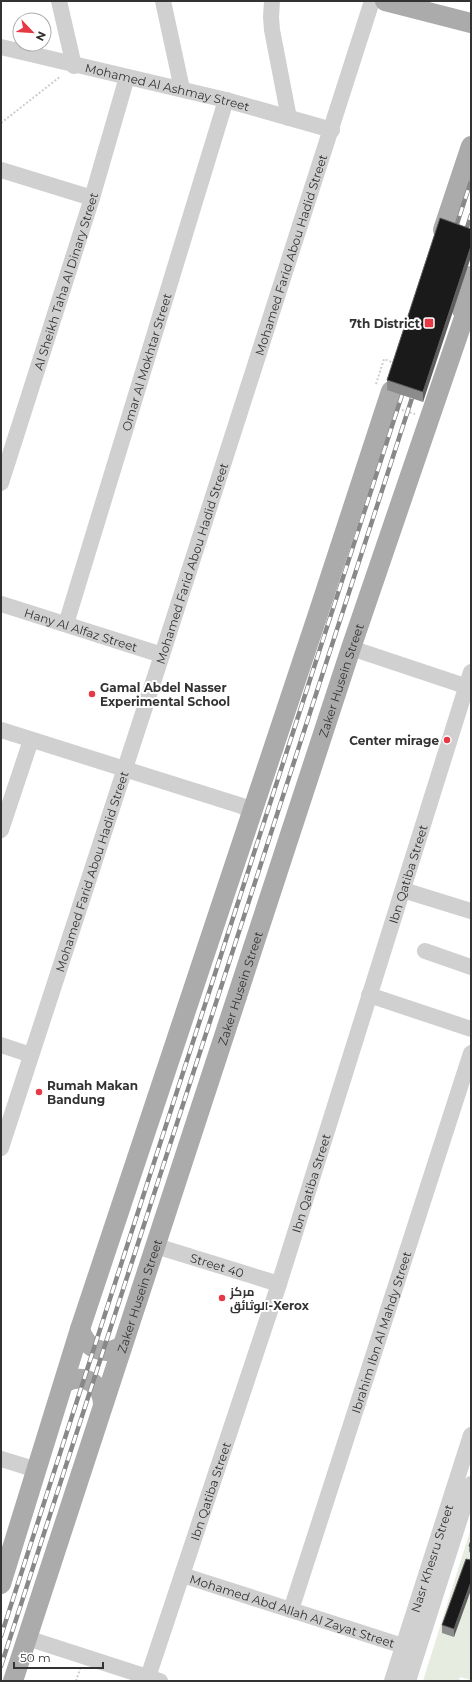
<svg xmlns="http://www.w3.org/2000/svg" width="472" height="1682" font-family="Montserrat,Cairo,sans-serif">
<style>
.green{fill:#e6ecdf}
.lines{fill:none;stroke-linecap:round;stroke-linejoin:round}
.path{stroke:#cdcdcd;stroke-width:2;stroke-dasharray:2 2;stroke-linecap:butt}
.minor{stroke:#d0d0d0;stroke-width:16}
.major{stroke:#ababab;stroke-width:20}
.rail-casing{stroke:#888;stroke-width:4.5}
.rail{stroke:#fff;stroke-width:3;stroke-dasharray:9;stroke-linecap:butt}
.wall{fill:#8c8c8c}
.shaded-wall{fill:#5f5f5f}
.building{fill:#1a1a1a;stroke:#5f5f5f}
.poi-dot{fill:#e63946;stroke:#fff;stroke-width:1.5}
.labels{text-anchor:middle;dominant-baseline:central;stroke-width:4;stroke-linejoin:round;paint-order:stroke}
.street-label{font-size:12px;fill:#333;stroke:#fff}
.poi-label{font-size:12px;font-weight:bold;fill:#333;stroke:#fff;text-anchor:start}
</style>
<rect width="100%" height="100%" fill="#fff"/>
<path class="green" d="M471 1528V1680L460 1677 459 1681H423Z"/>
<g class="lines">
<g class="path">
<path d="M1 123 61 76"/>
<path d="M376 384 384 359 394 363"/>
<path d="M402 410 415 414"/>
<path d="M76 1681 80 1669"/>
</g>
<g class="minor">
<path d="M59 1 74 66"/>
<path d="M163 1 182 89"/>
<path d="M272 1 271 17 272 30 289 118"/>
<path id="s1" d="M1 47 226 100 332 130"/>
<path d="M1 170 92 198"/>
<path id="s2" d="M1 483 92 198 127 77"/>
<path id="s3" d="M1 604 162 655"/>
<path id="s4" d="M66 624 226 100"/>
<path d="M351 648 471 688"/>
<path d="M1 730 242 806 248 810 251 817"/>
<path d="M1 830 31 740"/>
<path d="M403 890 471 911"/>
<path d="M425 951 471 967"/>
<path d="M369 995 471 1029"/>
<path d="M1 1045 31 1055"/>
<path id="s5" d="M1 1148 162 655 372 1"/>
<path id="s6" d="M156 1246 279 1284"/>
<path d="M1 1459 37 1470"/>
<path id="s7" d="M182 1575 403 1646"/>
<path id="s8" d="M291 1610 471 1053"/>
<path d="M27 1638 160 1681"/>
<path id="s9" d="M148 1677 279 1284 471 672"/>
<path id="s10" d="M392 1681 471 1435"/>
<path d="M408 1681 471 1484"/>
</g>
<g class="major">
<path d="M385 1 471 23"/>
<path d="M443 230 471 146"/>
<path d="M462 310 471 276"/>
<path d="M80 1329C86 1349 104 1357 122 1346"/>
<path d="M64 1383C83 1372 102 1383 103 1404"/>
<path d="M1 1584 80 1329 318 614 391 391"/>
<path id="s11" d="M13 1681 351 648 471 297"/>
</g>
<defs>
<g id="rail">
<path d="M454 233 471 181"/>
<path d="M464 237 471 215"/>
<path d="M1 1636 402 395"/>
<path d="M1 1666 412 398"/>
</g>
</defs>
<use href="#rail" class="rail-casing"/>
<use href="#rail" class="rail"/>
</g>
<g class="wall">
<path d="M471 229 423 402 387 390V380Z"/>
<path d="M471 1540V1553L469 1552V1546Z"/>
<path d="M466 1559 454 1637 442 1633V1625Z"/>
</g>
<g class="shaded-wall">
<path d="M471 246V257L423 402V392Z"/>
<path d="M471 1582V1590L454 1637V1629Z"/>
</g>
<g class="building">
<path d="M440 218 471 229V246L423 392 387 380Z"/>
<path d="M471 1540V1547L469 1546Z"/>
<path d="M466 1559 471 1560V1582L454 1629 442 1625Z"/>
</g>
<g class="poi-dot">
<rect x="424" y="318" width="10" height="10" rx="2"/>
<circle cx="92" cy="694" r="4"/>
<circle cx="447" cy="740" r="4"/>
<circle cx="39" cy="1092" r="4"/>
<circle cx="222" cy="1298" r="4"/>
</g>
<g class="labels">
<g class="street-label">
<text stroke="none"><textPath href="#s1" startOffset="171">Mohamed Al Ashmay Street</textPath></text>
<text stroke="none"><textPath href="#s5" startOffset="939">Mohamed Farid Abou Hadid Street</textPath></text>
<text stroke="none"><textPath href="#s2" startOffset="212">Al Sheikh Taha Al Dinary Street</textPath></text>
<text stroke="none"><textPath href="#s4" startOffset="274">Omar Al Mokhtar Street</textPath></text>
<text stroke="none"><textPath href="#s5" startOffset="615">Mohamed Farid Abou Hadid Street</textPath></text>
<text stroke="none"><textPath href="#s3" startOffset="84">Hany Al Alfaz Street</textPath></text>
<text stroke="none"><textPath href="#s11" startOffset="1053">Zaker Husein Street</textPath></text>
<text stroke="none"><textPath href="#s5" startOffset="291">Mohamed Farid Abou Hadid Street</textPath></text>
<text stroke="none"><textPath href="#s9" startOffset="844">Ibn Qatiba Street</textPath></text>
<text stroke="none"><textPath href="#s11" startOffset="729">Zaker Husein Street</textPath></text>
<text stroke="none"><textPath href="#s9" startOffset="520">Ibn Qatiba Street</textPath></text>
<text stroke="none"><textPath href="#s6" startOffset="64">Street 40</textPath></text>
<text stroke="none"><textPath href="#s11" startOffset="405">Zaker Husein Street</textPath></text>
<text stroke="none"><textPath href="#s8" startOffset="292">Ibrahim Ibn Al Mahdy Street</textPath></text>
<text stroke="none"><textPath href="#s9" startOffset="196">Ibn Qatiba Street</textPath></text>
<text stroke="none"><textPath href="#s10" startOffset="129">Nasr Khesru Street</textPath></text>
<text stroke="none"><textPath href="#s7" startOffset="116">Mohamed Abd Allah Al Zayat Street</textPath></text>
</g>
<g class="poi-label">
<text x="420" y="323" text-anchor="end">7th District</text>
<text x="100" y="687">Gamal Abdel Nasser<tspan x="100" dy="14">Experimental School</tspan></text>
<text x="439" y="740" text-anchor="end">Center mirage</text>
<text x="47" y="1085">Rumah Makan<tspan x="47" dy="14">Bandung</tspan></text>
<text x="230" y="1291">مركز<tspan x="230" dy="14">الوثائق-Xerox</tspan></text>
</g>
</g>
<rect width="472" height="1682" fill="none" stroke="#333333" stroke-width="4"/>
<g transform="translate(32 32) rotate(115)"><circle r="19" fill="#ffffff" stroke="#adadad"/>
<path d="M0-3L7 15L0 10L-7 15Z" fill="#e63946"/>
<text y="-6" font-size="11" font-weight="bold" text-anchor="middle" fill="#333333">N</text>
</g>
<path d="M14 1662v6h89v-6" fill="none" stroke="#333333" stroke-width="2"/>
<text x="20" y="1662" font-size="12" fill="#333333" stroke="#ffffff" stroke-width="3" paint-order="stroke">50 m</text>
</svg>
